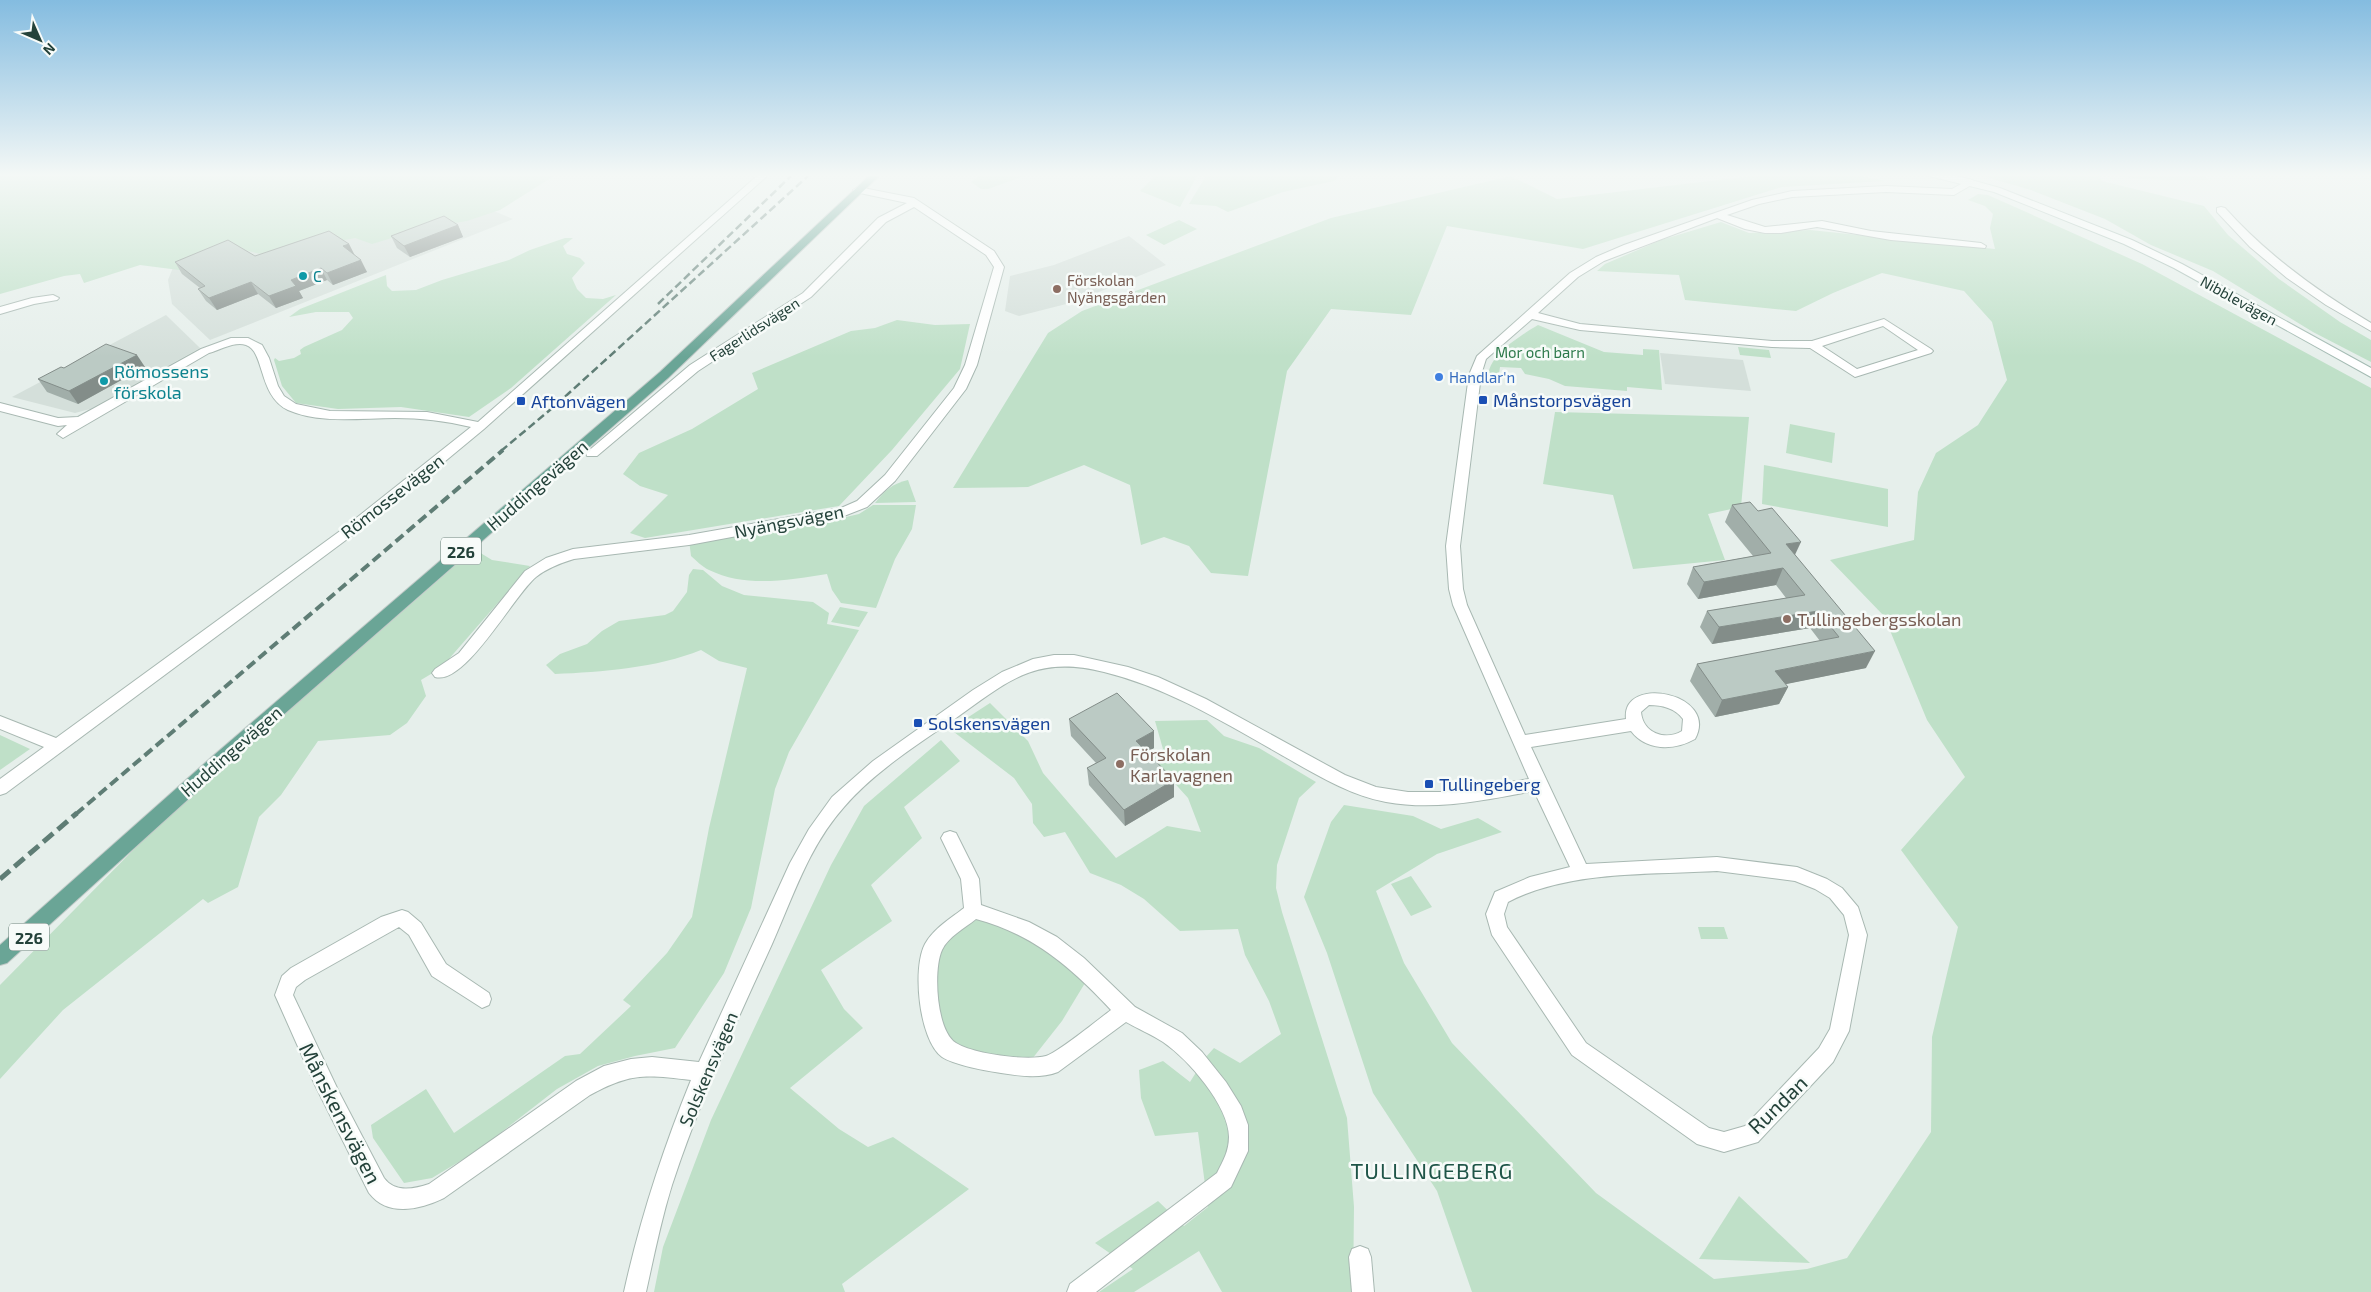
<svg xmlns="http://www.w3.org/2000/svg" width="2371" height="1292" font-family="'Exo 2',sans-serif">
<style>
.built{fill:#d4dfda}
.green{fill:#bfe0c8}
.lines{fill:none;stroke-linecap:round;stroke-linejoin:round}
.street-casing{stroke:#a8b8b2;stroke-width:2}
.secondary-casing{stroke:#a4bbb3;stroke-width:2}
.primary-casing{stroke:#c2cac8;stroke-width:2}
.street{fill:#fff;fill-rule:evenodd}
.secondary{fill:#fff;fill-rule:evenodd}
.primary{fill:#6aa596;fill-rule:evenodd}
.rail-far2{stroke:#5f7d75;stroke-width:2.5;stroke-dasharray:8 4;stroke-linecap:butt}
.rail-far1{stroke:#5f7d75;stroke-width:4;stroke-dasharray:10 5;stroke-linecap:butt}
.rail{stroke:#5f7d75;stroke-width:5;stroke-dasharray:13 6;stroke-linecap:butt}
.wall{fill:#a1aea9}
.shaded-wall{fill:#838d89}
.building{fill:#bbcac4;stroke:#838d89}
.culture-dot{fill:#0f9aa8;stroke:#f7fbf9;stroke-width:2}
.education-dot{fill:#8d6e63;stroke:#f7fbf9;stroke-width:2}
.shop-dot{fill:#3f7fe0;stroke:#f7fbf9;stroke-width:2}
.transit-dot{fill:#1a4fb4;stroke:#f7fbf9;stroke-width:2}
.labels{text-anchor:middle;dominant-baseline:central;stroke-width:5;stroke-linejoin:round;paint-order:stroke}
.far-culture-label{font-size:15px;fill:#0d838f;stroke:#f7fbf9;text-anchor:start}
.far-education-label{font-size:15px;fill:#785e54;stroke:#f7fbf9;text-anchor:start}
.far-street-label{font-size:15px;fill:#24423a;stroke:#f7fbf9}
.far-park-label{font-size:15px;fill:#2d7a4b;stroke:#f7fbf9}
.far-shop-label{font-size:15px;fill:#366cbe;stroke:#f7fbf9;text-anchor:start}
.shield{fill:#f7fbf9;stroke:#637a73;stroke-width:1}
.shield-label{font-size:16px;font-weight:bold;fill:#24423a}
.culture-label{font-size:18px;fill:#0d838f;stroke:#f7fbf9;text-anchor:start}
.transit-label{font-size:18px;fill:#164399;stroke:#f7fbf9;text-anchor:start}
.street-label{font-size:18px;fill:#24423a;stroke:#f7fbf9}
.education-label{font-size:18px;fill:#785e54;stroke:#f7fbf9;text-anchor:start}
.near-street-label{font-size:21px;fill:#24423a;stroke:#f7fbf9}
.near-neighbourhood-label{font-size:22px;letter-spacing:1px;fill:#1f5548;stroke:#f7fbf9}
</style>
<rect width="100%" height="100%" fill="#e6efeb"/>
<g class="built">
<path d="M410 176 513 219 210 340 172 304 168 280 174 265Z"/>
<path d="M1129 236 1166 265 1074 302 1019 316 1005 311 1010 276 1054 265Z"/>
<path d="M166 315 200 348 90 409 75 413 12 397Z"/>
<path d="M1660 353 1743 360 1751 391 1665 384Z"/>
</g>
<g class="green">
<path d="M0 176H554L500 210 467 221 425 228 372 244 355 238 266 255 238 249 215 248 179 270 140 265 84 283 80 274 64 276 0 294Z"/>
<path d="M978 176H1024L988 189H981L971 182Z"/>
<path d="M1155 176H1197L1180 207 1140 191Z"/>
<path d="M1206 176H1339L1334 181 1283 192 1228 212 1216 206 1189 204Z"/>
<path d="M1511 176 1557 199 1752 176H1861L1885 181 1782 187 1583 249 1447 226 1411 315 1331 309 1287 371 1248 576 1211 573 1189 546 1164 537 1141 545 1130 485 1084 465 1028 487 953 488 1048 333 1082 311 1331 218Z"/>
<path d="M1982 176H2099L2102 181 2204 206 2228 235 2279 279 2340 322 2371 340V362L2313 332 2213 271 2151 245 2105 219 2031 190Z"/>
<path d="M2116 176H2206L2208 180 2139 179Z"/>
<path d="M1978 194 1988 195 2142 264 2371 388V1292H1472L1437 1191 1373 1093 1327 953 1304 897 1331 822 1344 805 1413 816 1441 829 1478 818 1502 832 1437 854 1376 891 1404 963 1452 1043 1596 1193 1714 1279 1807 1269 1847 1258 1931 1132 1932 1037 1958 927 1901 850 1965 777 1927 720 1884 616 1830 560 1914 540 1918 492 1936 453 1978 425 2007 380 1992 322 1964 291 1882 273 1833 293 1796 311 1685 300 1679 275 1597 271 1605 264 1661 240 1721 222 1749 233 1810 230 1995 249 1990 228 1993 214 1985 206 1968 200Z"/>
<path d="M1179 220 1197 229 1164 245 1146 235Z"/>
<path d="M565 238H573L563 246 567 254 580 258 585 263 572 278 577 289 586 298 603 299 616 295 511 388 469 417 401 407 338 409 296 403 282 386 274 360 275 358 279 361 294 358 301 354 300 350 304 347 342 330 353 318 349 312H316L289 317 300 309 386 275 387 286 392 291 416 290 442 280 509 260 530 250Z"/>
<path d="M897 320 935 325 970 324 960 369 892 450 839 506 645 538 630 533 668 495 640 486 623 474 639 453 692 429 758 389 752 373 851 331 875 328Z"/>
<path d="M1538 325 1604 352 1643 355V349L1659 350 1662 390 1627 387V391L1565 386 1549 379 1525 374 1521 368 1500 367 1499 374 1488 375C1491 353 1520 336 1538 325Z"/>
<path d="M1738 347 1769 350 1771 358 1740 355Z"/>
<path d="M1555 412 1749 417 1741 507 1708 514 1725 560 1633 569 1613 495 1543 484Z"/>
<path d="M1790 424 1835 433 1832 463 1786 453Z"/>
<path d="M1764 465 1888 489V527L1762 504Z"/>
<path d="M908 480 916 502 875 503C885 490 892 484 908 480Z"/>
<path d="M873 505H916L912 529 895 559 876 608 841 603 832 590 827 574C788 580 746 588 709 570 702 567 696 560 691 556L689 540 844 513 846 517 859 514Z"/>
<path d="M474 549 492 560 530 566 441 668 421 680 426 696 407 723 390 735 318 741 281 795 259 817 238 887 208 903 203 899 63 1010 0 1079V985L154 829Z"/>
<path d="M693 569 703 570 722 586 744 595 813 602 829 613 827 624 859 630 789 752 775 789 751 908 724 973 675 1048 635 1056 598 1066 557 1089 477 1151 432 1178 404 1183 373 1138 371 1125 426 1089 454 1133 565 1056 580 1054 631 1006 623 1000 667 953 692 917 709 828 747 668 719 661 701 650C657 668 601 672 555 674L546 665 560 654 587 644 602 631 619 621 665 615 673 611 687 592 689 575Z"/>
<path d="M840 607 868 612 859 627 831 622Z"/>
<path d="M990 703 1028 741 1043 773 1116 858 1167 826 1201 832 1188 798 1151 757 1163 749 1155 721 1207 720 1224 736 1259 748 1316 782 1299 798 1277 865 1276 888 1282 912 1347 1118 1354 1207 1353 1292H1222L1199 1251 1134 1292H1099L1133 1269 1095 1243 1158 1201 1184 1226 1208 1207 1198 1132 1155 1136 1141 1098 1139 1070 1163 1061 1190 1082 1205 1058 1214 1048 1240 1063 1281 1034 1269 1001 1245 955 1238 929 1180 931 1144 899 1121 885 1090 873 1065 832 1044 837 1033 823 1032 804 1014 778 950 729Z"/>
<path d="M0 735 30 749 0 770Z"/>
<path d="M941 740 960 761 904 807 922 838 871 885 892 921 821 970 844 1009 863 1028 790 1088 839 1129 868 1147 893 1137 969 1189 842 1284 845 1292H654L663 1247 711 1120 831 865 864 806Z"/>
<path d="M1411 876 1432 907 1411 916 1391 884Z"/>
<path d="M980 919 1048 944 1088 978 1062 1021 1032 1059 986 1057 960 1049 947 1038 936 1018 938 952 960 925Z"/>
<path d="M1698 927H1724L1728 939H1701Z"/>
<path d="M1739 1196 1810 1263 1699 1259Z"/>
</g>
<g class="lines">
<defs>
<g id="street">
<path d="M757 176H767L484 429 420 482 350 537 6 793 0 795V779L44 747 0 729V716L56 738 340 531 471 427C446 421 420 418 395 418 360 418 320 424 288 410 258 396 265 351 246 345 235 341 220 350 209 353L63 438 57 434 67 425 58 426 0 411V403L58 418 78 417 201 349 231 338H248L262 345 269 358 278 386 284 396 296 404 330 411 427 412 478 422Z"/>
<path d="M1970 179 1975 182 1973 184 1954 195 1886 192 1792 197 1759 204 1727 215 1765 227 1822 221 1871 231 1981 243 1986 246 1985 248 1891 240 1817 227 1781 233H1765L1745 229 1717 218 1604 261 1578 277 1538 313 1580 324 1772 341H1812L1884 319 1931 349 1933 351 1931 353 1855 377 1810 348 1772 347 1580 330 1532 319 1486 359 1481 375 1460 546 1463 589 1467 605 1525 735 1626 719C1621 674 1720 693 1695 739 1674 751 1646 751 1631 731L1531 747 1586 864 1717 857 1797 867 1827 879 1842 888 1858 907 1867 935 1849 1031 1833 1062 1758 1142 1724 1152 1697 1144 1572 1055 1492 935 1486 914 1495 892 1530 877 1570 867 1534 791C1485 800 1436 811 1386 802 1349 795 1317 775 1285 757 1227 724 1169 688 1104 672 1036 655 1009 680 956 718 917 745 875 771 844 807 809 846 793 897 772 944 736 1023 699 1102 672 1185 661 1220 654 1256 646 1292H624C640 1219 663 1149 691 1080 646 1075 632 1072 590 1095L444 1198C421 1209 388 1218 369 1193L315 1085 275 995 282 976 291 968 381 917 402 910 408 912 421 923 446 964 489 993 491 999 489 1005 482 1008 432 976 409 935 399 927 305 980 296 987 293 995 339 1092 384 1178C395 1193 414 1189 429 1184L576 1081 604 1066 631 1059 652 1057 699 1062 790 863 809 829 832 797 873 761 973 690 1002 672 1033 659 1054 655H1074L1128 667 1158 677 1206 699 1345 775 1376 787 1408 792H1445L1529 779 1453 605 1449 589 1446 546 1469 375 1477 356 1570 273 1596 257 1624 245 1752 200 1792 191 1886 186 1952 189ZM1883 326 1918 350 1857 369 1822 346ZM1649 705C1662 705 1675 708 1683 719L1682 731C1665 741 1643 733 1641 712ZM1717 871 1795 881 1815 889 1830 898 1844 915 1849 935 1830 1029 1819 1048 1745 1126 1724 1132 1709 1128 1586 1043 1507 927 1504 914 1508 902C1569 870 1650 875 1717 871Z"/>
<path d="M858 187 914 198 994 251 1004 267 977 365 966 389 895 481 867 507 844 516 689 545 574 559C561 563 547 568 536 577 514 595 465 686 435 677L432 673 435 669 459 653 525 571 546 558 573 549 689 535 841 508 857 501 885 475 954 388 965 365 994 267 986 255 914 207 886 222 811 297 698 371 597 456H587L586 453 690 365 803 293 878 218 907 203 855 192 853 190Z"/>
<path d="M2221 207 2225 208C2267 255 2317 291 2371 323V331L2326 305 2287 278 2250 247 2217 212V208Z"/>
<path d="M53 295 59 298 57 300 34 304 0 314V307L32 298Z"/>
<path d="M950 831 956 833 979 879 981 905 1029 922 1057 937 1084 958 1135 1007 1182 1033 1202 1052 1226 1082 1241 1106 1248 1125V1151L1231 1187 1096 1292H1067L1070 1284 1217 1173C1223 1161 1229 1151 1229 1137 1229 1106 1188 1059 1163 1042 1151 1034 1138 1029 1126 1022L1058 1072C1040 1079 1020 1076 1001 1073 987 1071 954 1065 942 1057 919 1040 912 968 925 944 934 928 950 919 964 908L961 879 941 838 944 833ZM976 919C1033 934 1072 968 1111 1010 1099 1019 1057 1053 1046 1056 1026 1061 974 1054 956 1043 936 1031 933 969 942 950 948 937 965 928 976 919Z"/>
<path d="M1360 1246 1368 1249 1371 1257 1374 1292H1352L1349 1257 1352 1249Z"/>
</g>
<path id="secondary" d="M1929 176H1957L2000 188 2132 240 2182 264 2371 368V377L2174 268 2124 244 1994 192Z"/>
<path id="primary" d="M869 176H879L668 378 225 766 7 963 0 965V945L213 756 660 372Z"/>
</defs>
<use href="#street" class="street-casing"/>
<use href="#secondary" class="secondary-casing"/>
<use href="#primary" class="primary-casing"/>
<use href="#street" class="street"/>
<use href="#secondary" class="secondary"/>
<use href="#primary" class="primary"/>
<g class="rail-far2">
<path d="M658 304 791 176"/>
<path d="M501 451 557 404 808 176"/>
</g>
<path class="rail-far1" d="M76 814 503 450"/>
<path class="rail" d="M0 879 77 813"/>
</g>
<g class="wall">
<path d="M458 225 463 237 410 257 397 248 391 236Z"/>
<path d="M349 244 354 254 367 272 333 285 327 280 299 291 303 298 276 308 258 294 217 310 206 301 198 289 200 288 182 274 175 262 255 256Z"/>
<path d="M145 367 78 404 47 392 38 379 64 368Z"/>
<path d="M1732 505 1795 555 1866 668 1785 684 1788 687 1779 704 1715 717 1690 681 1697 664 1820 641 1810 628 1712 644 1700 627 1707 611 1786 598 1776 585 1698 599 1687 584 1693 567 1753 556 1725 522Z"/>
<path d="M1069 719 1154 748 1147 752 1174 780V797L1125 826 1089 785 1087 768 1096 763 1071 736Z"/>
</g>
<g class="shaded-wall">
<path d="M458 225 463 237 410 257 404 246Z"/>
<path d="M349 244 355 256 343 246Z"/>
<path d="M361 260 367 272 333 285 327 273Z"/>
<path d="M321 268 327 280 299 291 303 298 276 308 269 296 291 280Z"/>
<path d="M251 282 258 294 217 310 209 298Z"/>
<path d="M137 355 145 367 78 404 69 391Z"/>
<path d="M1801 542 1793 559 1786 544Z"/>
<path d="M1783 568 1776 585 1698 599 1704 582Z"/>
<path d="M1818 611 1810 628 1712 644 1719 627Z"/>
<path d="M1875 651 1866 668 1767 688 1775 671Z"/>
<path d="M1788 687 1779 704 1715 717 1722 700Z"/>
<path d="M1154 731V748L1137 758 1136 741Z"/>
<path d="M1174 780V797L1125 826 1124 810Z"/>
</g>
<g class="building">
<path d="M444 216 458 225 404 246 391 236Z"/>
<path d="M329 231 349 244 343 246 361 260 327 273 321 268 291 280 296 286 269 296 251 282 209 298 198 289 205 286 175 262 228 240 255 256Z"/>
<path d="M106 344 137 355 69 391 38 379 61 367 64 368Z"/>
<path d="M1750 502 1758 511 1772 508 1801 542 1786 544 1875 651 1775 671 1788 687 1722 700 1697 664 1839 637 1818 611 1719 627 1707 611 1805 595 1783 568 1704 582 1693 567 1771 553 1732 505Z"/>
<path d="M1117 693 1154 731 1136 741 1174 780 1124 810 1087 768 1106 758 1069 719Z"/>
</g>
<linearGradient id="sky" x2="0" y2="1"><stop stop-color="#84bce0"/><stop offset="0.49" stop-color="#f4f8f6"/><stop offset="1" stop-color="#f4f8f6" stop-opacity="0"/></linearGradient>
<rect width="2371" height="357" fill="url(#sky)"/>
<g class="culture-dot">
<circle cx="303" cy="276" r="5"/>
<circle cx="104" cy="381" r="5"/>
</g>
<g class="education-dot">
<circle cx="1057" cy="289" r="5"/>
<circle cx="1787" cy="619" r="5"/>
<circle cx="1120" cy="764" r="5"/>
</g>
<circle class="shop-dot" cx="1439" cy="377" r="5"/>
<g class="transit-dot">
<rect x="1478" y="395" width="10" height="10" rx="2.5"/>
<rect x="516" y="396" width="10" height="10" rx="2.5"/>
<rect x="913" y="718" width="10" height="10" rx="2.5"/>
<rect x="1424" y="779" width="10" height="10" rx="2.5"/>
</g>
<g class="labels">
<g class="far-culture-label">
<text x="313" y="276">C</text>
</g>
<g class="far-education-label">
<text x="1067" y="280">Förskolan<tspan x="1067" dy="17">Nyängsgården</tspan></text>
</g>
<g class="far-street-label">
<text transform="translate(2239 300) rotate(29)">Nibblevägen</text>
<text transform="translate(754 329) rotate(-33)">Fagerlidsvägen</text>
</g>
<g class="far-park-label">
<text x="1540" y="352">Mor och barn</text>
</g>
<g class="far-shop-label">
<text x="1449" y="377">Handlar'n</text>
</g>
<g class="shield">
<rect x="441" y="537.5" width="40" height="27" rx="4"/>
<rect x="9" y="923.5" width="40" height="27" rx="4"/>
</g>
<g class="shield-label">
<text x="461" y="551">226</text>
<text x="29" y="937">226</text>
</g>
<g class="culture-label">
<text x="114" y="371">Römossens<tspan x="114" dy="21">förskola</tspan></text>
</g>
<g class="transit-label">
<text x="1493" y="400">Månstorpsvägen</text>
<text x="531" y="401">Aftonvägen</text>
<text x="928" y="723">Solskensvägen</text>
<text x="1439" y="784">Tullingeberg</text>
</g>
<g class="street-label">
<text transform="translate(537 485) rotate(-41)">Huddingevägen</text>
<text transform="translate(392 496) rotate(-38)">Römossevägen</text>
<text transform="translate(789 521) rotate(-11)">Nyängsvägen</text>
<text transform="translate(231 751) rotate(-41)">Huddingevägen</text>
<text transform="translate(708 1069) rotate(-67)">Solskensvägen</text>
</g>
<g class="education-label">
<text x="1797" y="619">Tullingebergsskolan</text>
<text x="1130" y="754">Förskolan<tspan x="1130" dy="21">Karlavagnen</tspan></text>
</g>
<g class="near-street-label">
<text transform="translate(1777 1104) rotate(-44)">Rundan</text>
<text transform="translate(341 1113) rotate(63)">Månskensvägen</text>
</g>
<g class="near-neighbourhood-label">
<text x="1432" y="1170">TULLINGEBERG</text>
</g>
</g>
<g transform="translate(40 40) rotate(135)" stroke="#f7fbf9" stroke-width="4" paint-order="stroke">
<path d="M0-4L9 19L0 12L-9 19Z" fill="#24423a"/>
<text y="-8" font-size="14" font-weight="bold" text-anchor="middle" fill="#24423a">N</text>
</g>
</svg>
